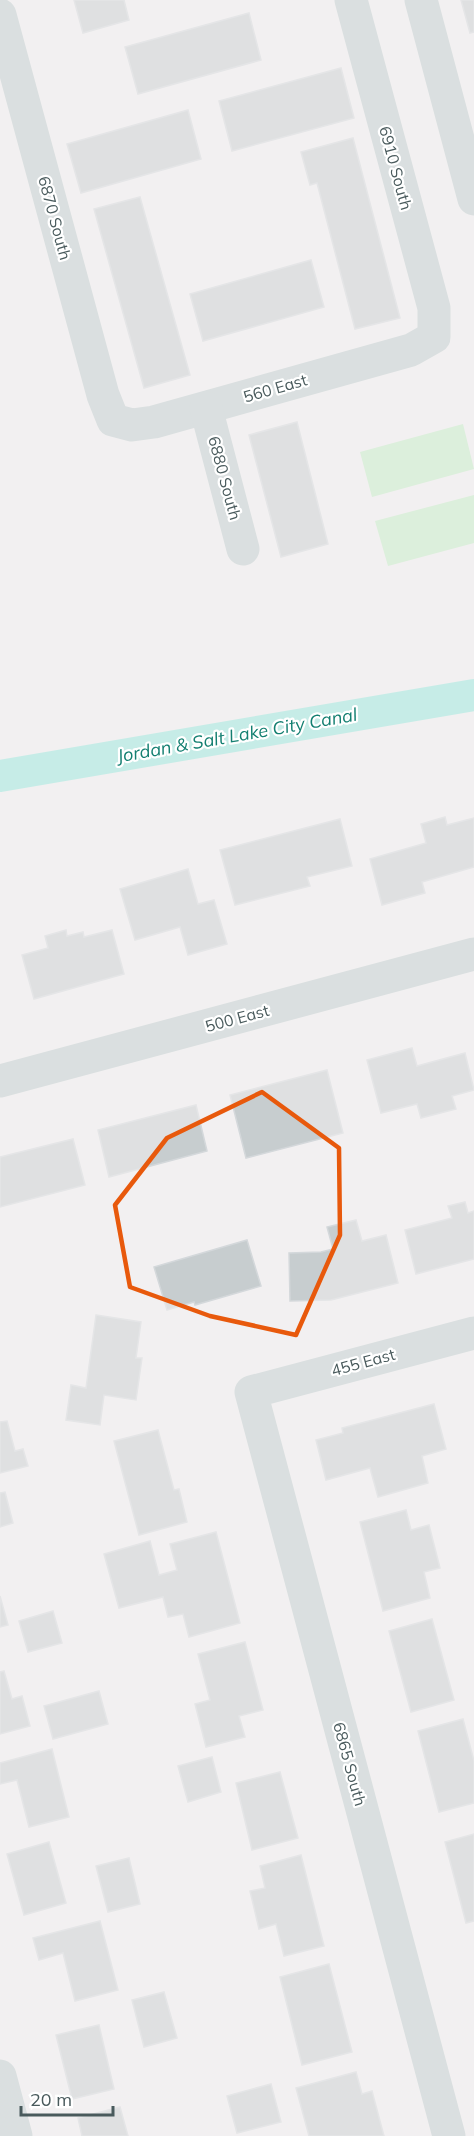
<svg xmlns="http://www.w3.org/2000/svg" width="474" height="2136" font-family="Mulish,sans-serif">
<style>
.green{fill:#c1edc3}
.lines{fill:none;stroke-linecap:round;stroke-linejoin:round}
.canal{stroke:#91e7dc;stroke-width:32}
.building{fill:#c7cdcf;stroke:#d4d8db;stroke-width:1.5}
.minor{stroke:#bccacc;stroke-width:33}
.marked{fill:none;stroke:#e8590c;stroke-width:4.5;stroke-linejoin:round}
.labels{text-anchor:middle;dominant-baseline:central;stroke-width:4.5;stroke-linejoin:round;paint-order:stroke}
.street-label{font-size:16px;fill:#495a5c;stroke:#fff}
.water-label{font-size:18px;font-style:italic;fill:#137f71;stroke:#fff}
</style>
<rect width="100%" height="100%" fill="#f2f0f1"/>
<g class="green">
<path d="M463 424 474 469 372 497 360 452Z"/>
<path d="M474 495V543L388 566 375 521Z"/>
</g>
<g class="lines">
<path class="canal" d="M0 776 474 695"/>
</g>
<g class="building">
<path d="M74 0H124L129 20 83 33Z"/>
<path d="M461 0H474V32L470 33Z"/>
<path d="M249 13 261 60 138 94 125 47Z"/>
<path d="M341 68 354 118 232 151 219 101Z"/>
<path d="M188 110 201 159 81 193 67 144Z"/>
<path d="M353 138 400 318 355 329 317 183 310 185 301 152Z"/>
<path d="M140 197 190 375 144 388 94 209Z"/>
<path d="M311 260 324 307 203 341 190 294Z"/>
<path d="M297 422 328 544 281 557 249 435Z"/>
<path d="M445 817 447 825 474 818V867L422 882 425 893 382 905 370 859 426 843 421 824Z"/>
<path d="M340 819 352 866 307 877 310 886 235 905 220 850Z"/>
<path d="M188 869 198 904 214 900 227 944 188 955 180 927 135 940 120 889Z"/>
<path d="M66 930 67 936 83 932 84 937 112 930 124 974 34 999 22 955 48 948 45 936Z"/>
<path d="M412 1048 417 1066 465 1053 474 1090 452 1096 456 1109 421 1118 417 1104 381 1113 367 1060Z"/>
<path d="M327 1070 343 1133 246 1158 230 1095Z"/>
<path d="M196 1105 207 1151 109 1177 98 1130Z"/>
<path d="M73 1139 85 1185 0 1207V1157Z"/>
<path d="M465 1202 468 1213 474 1211V1259L416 1274 405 1230 452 1218 448 1206Z"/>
<path d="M356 1220 362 1241 386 1235 398 1283 331 1300 290 1301 289 1253 321 1252 333 1249 327 1227Z"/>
<path d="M247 1240 261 1286 195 1305 194 1302 167 1310 154 1267Z"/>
<path d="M96 1315 141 1322 136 1358H142L136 1400 104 1395 100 1425 66 1420 71 1385 86 1388Z"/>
<path d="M434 1404 446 1449 422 1456 428 1483 378 1497 370 1468 326 1480 316 1440 343 1433 342 1428Z"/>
<path d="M7 1421 15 1451 23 1449 28 1466 0 1473V1422Z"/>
<path d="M158 1430 174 1490 179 1489 187 1522 139 1535 114 1441Z"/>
<path d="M5 1492 13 1523 0 1527V1493Z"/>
<path d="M406 1510 411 1530 429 1525 440 1568 424 1572 430 1598 383 1611 360 1522Z"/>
<path d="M216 1532 240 1623 189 1637 183 1614 168 1617 163 1597 119 1608 104 1554 150 1541 159 1575 177 1570 170 1544Z"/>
<path d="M0 1596 8 1625 0 1627Z"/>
<path d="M53 1611 62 1643 28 1652 19 1621Z"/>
<path d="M432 1619 454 1700 411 1712 389 1631Z"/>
<path d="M245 1642 263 1710 239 1716 245 1737 206 1747 195 1704 210 1700 198 1654Z"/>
<path d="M4 1671 12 1699 22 1696 30 1726 0 1734V1672Z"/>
<path d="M99 1691 108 1724 53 1739 44 1706Z"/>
<path d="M463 1719 474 1761V1803L439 1812 418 1731Z"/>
<path d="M52 1749 69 1817 29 1827 17 1780 0 1784V1763Z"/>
<path d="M212 1757 221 1792 188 1802 178 1766Z"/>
<path d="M280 1772 298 1838 252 1850 236 1783Z"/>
<path d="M474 1834V1921L466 1923 445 1842Z"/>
<path d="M49 1842 66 1903 24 1915 7 1854Z"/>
<path d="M301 1855 324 1946 284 1956 276 1924 259 1929 250 1891 265 1888 260 1866Z"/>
<path d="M129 1858 140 1904 108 1912 96 1866Z"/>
<path d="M100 1921 118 1990 75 2001 63 1953 39 1960 33 1938Z"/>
<path d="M329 1964 352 2052 302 2065 280 1977Z"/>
<path d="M164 1992 177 2038 144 2047 132 2000Z"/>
<path d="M99 2025 114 2089 72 2099 56 2035Z"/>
<path d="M356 2072 362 2094 372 2091 384 2136H309L296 2088Z"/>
<path d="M271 2084 281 2122 237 2133 227 2096Z"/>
<path d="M120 2107 128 2136H82L78 2118Z"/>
</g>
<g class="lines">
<g class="minor">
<path d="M421 0 474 199"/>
<path d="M0 15 103 395 113 420 132 425 154 422 411 350 434 337V308L351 0"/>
<path d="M206 408 243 549"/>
<path d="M0 1081 474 954"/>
<path d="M0 2076 16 2136"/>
<path d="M449 2136 251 1392 474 1333"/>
</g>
</g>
<path d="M0 0H474V2136H0ZM262 1092 339 1148 340 1235 296 1335 210 1316 130 1287 115 1205 167 1138Z" fill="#f2f0f1" fill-opacity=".55" fill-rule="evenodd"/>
<path class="marked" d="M262 1092 339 1148 340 1235 296 1335 210 1316 130 1287 115 1205 167 1138Z"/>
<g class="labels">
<g class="street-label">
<text transform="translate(396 168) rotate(75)">6910 South</text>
<text transform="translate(55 218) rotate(75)">6870 South</text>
<text transform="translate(275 388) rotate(-16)">560 East</text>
<text transform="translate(225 478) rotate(75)">6880 South</text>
<text transform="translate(237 1018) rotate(-15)">500 East</text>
<text transform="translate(363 1362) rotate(-15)">455 East</text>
<text transform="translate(350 1764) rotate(75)">6865 South</text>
</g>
<g class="water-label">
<text transform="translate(237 735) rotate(-10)">Jordan &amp; Salt Lake City Canal</text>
</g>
</g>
<path d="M21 2106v9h92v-9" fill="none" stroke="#495a5c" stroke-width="3"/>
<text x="30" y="2106" font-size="18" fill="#495a5c" stroke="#ffffff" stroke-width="4.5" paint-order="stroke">20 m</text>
</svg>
